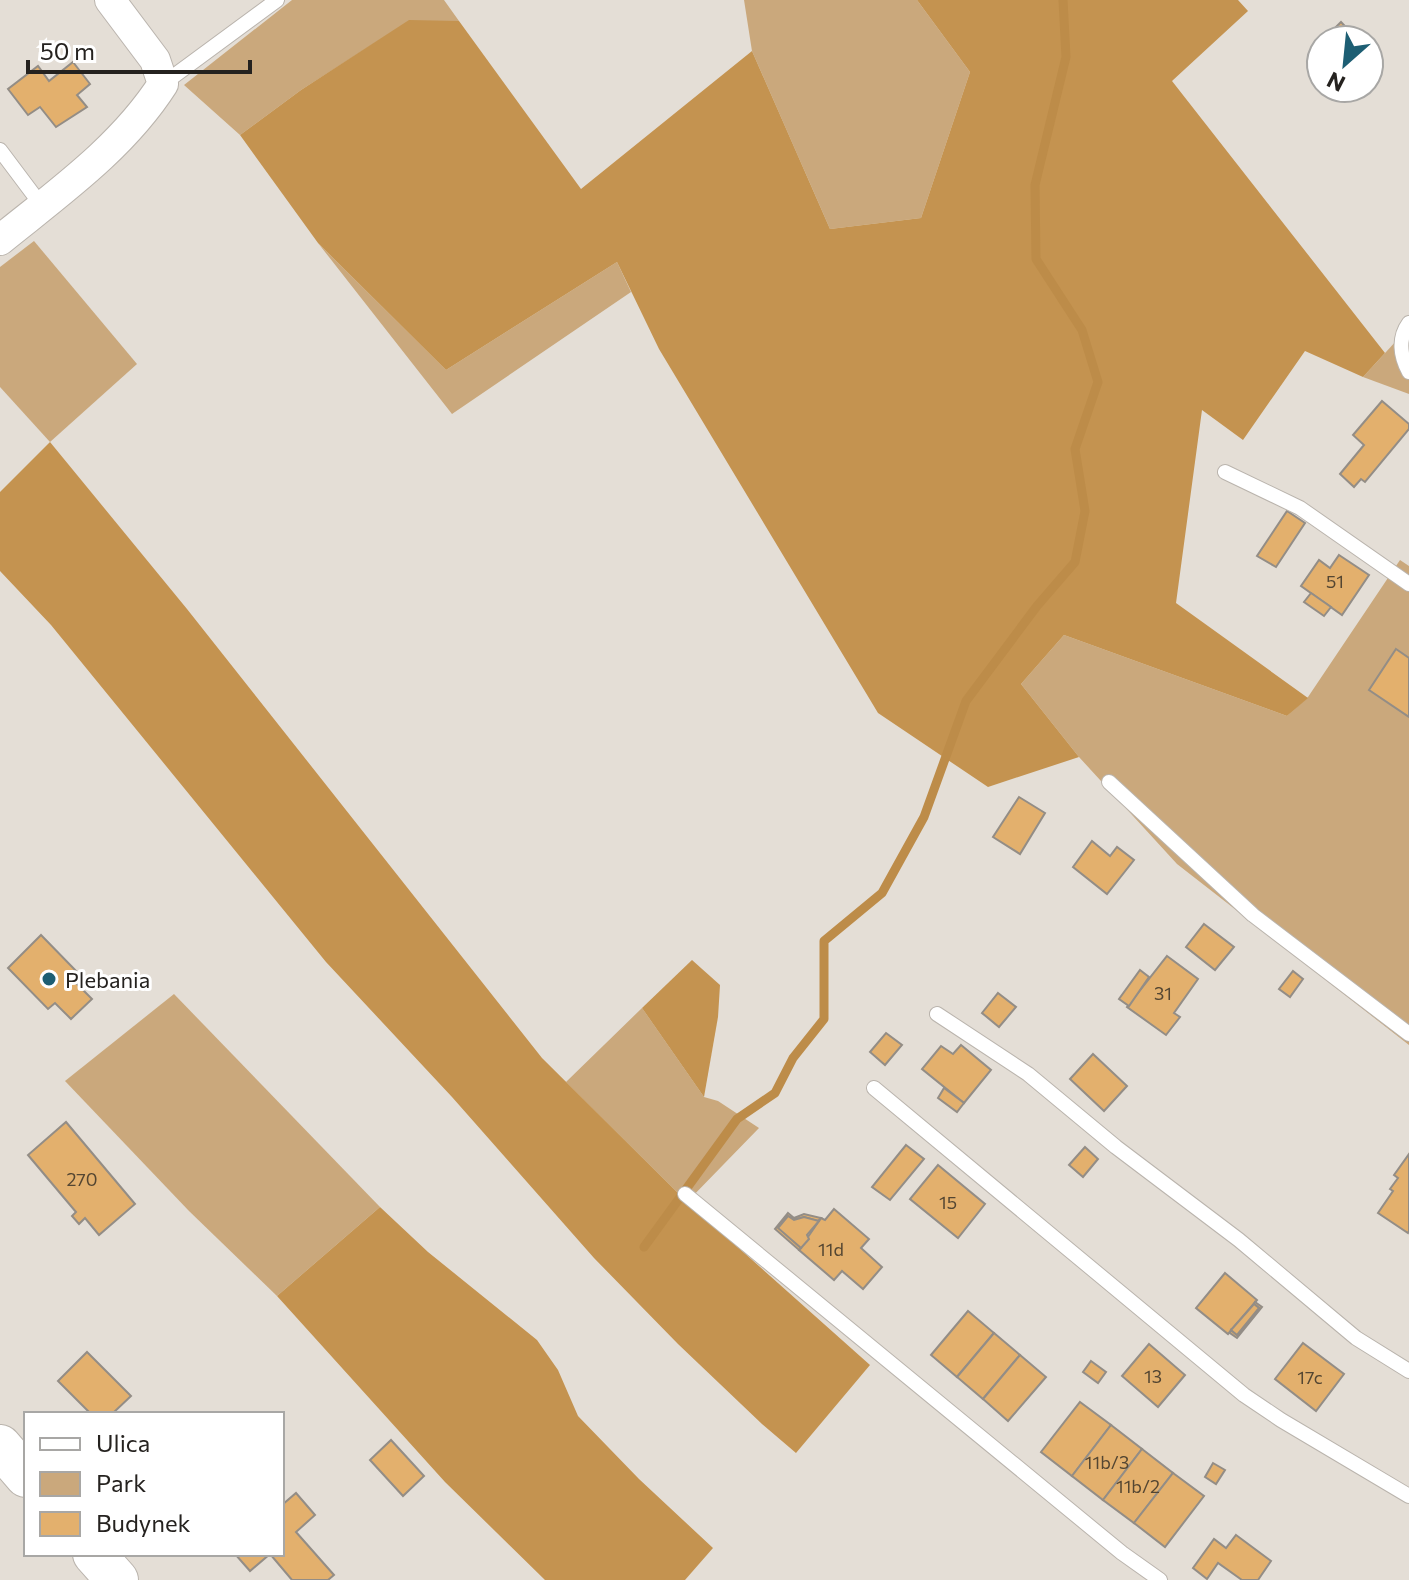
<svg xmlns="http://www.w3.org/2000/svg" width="1409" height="1580" font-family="Commissioner,sans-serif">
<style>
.green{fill:#caa87c}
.forest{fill:#c49350}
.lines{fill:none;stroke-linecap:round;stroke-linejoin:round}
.stream{stroke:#bd8c49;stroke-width:9}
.building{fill:#e3b06d;stroke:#938d86;stroke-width:2}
.lane-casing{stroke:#bab4ad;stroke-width:16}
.street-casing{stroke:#bab4ad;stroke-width:32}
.secondary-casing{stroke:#bab4ad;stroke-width:44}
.lane{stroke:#fff;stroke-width:14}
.street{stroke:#fff;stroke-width:30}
.secondary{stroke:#fff;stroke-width:42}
.poi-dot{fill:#1d5e73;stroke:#fff;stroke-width:3}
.labels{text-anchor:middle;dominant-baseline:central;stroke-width:6;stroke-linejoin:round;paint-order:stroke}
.number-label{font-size:18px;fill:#544632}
.poi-label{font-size:22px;fill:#25221f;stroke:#fff;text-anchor:start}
</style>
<rect width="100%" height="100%" fill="#e4ded6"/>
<g class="green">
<path d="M292 0H444L459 21H409L301 90 240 135 184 85Z"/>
<path d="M744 0H917L970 72 921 218 830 229 752 51Z"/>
<path d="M34 241 137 364 50 442 0 387V267Z"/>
<path d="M318 243 446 370 617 262 631 292 452 414Z"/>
<path d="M1409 327V394L1363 377Z"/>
<path d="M1400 560 1409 566V1045L1177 864 1079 757 1021 684 1064 635 1287 716 1308 697Z"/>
<path d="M174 994 380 1207 277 1296 189 1211 65 1081Z"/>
<path d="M642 1008 704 1097 718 1101 759 1128 687 1202 566 1082Z"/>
</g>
<g class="forest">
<path d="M917 0H1238L1248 11 1172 81 1385 353 1363 377 1305 351 1243 440 1202 410 1176 603 1308 698 1287 716 1064 635 1021 684 1079 757 988 787 878 713 659 349 617 262 446 370 318 243 240 135 301 90 409 20 459 21 581 189 752 51 830 229 921 218 970 72Z"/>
<path d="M50 442 187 609 542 1058 687 1202 870 1365 796 1453 762 1424 678 1344 594 1258 452 1097 326 962 51 625 0 571V492Z"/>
<path d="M692 960 720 985 718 1017 704 1097 642 1008Z"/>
<path d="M380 1207 428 1252 537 1340 558 1370 578 1416 639 1479 713 1548 685 1580H545L445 1482 277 1296Z"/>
</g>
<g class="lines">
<path class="stream" d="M644 1247 737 1119 775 1093 793 1058 824 1019V941L882 893 924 817 966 701 1037 606 1075 562 1085 511 1075 449 1098 382 1082 330 1036 259 1035 185 1066 57 1063 0"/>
</g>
<g class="building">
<path d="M1341 22 1358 40H1326L1325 38Z"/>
<path d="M73 62 90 84 77 95 87 107 56 127 40 107 28 115 8 89 38 66 49 81Z"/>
<path d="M1339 88H1352V89L1349 96 1342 97 1337 91Z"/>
<path d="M1382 401 1409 424V429L1365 482 1361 479 1354 487 1340 474 1364 445 1353 435Z"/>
<path d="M1287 511 1305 523 1276 567 1257 556Z"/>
<path d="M1339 555 1369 575 1342 615 1301 586 1319 560 1330 568Z"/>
<path d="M1311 593 1331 607 1324 616 1304 602Z"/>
<path d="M1396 649 1409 658V717L1369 690Z"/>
<path d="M1019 797 1045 813 1020 854 993 837Z"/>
<path d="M1092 841 1110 856 1117 847 1134 860 1107 894 1073 867Z"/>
<path d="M1204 924 1234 947 1215 970 1186 947Z"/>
<path d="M41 935 81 976 75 982 92 999 71 1019 55 1003 48 1009 8 968Z"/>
<path d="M1167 956 1198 979 1174 1013 1180 1017 1166 1035 1127 1007Z"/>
<path d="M1140 970 1149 977 1129 1006 1119 999Z"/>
<path d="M1293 971 1303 979 1290 997 1279 989Z"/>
<path d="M998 993 1016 1007 999 1027 982 1013Z"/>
<path d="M886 1033 902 1045 885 1065 870 1052Z"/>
<path d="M961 1045 991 1070 964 1103 922 1069 941 1046 953 1054Z"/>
<path d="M1093 1054 1127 1086 1104 1111 1070 1079Z"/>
<path d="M944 1088 964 1103 957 1112 938 1098Z"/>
<path d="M66 1122 135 1204 99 1235 85 1218 79 1224 72 1216 76 1212 28 1155Z"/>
<path d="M906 1145 924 1159 890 1200 872 1187Z"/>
<path d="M1085 1147 1098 1159 1083 1177 1069 1165Z"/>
<path d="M1409 1154V1231L1408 1233 1378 1213 1393 1191 1390 1189 1398 1178 1394 1175Z"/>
<path d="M938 1165 985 1204 958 1238 910 1199Z"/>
<path d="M834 1209 869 1239 861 1248 882 1267 863 1289 842 1271 834 1280 799 1250 821 1218 825 1220Z"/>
<path d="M788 1213 794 1218 804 1214 821 1218 818 1221 804 1217 794 1220 788 1216 779 1227 801 1248 799 1250 775 1229Z"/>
<path d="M788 1216 794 1220 804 1217 819 1221 807 1235 809 1239 801 1248 778 1228Z"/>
<path d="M1225 1273 1257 1300 1228 1334 1196 1308Z"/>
<path d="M1255 1302 1262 1307 1237 1338 1230 1333 1231 1330 1237 1335 1259 1308 1254 1304Z"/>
<path d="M1254 1304 1259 1308 1237 1335 1231 1330Z"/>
<path d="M968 1311 994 1333 957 1377 931 1355Z"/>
<path d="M994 1333 1020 1355 983 1399 957 1377Z"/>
<path d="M1303 1343 1344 1374 1316 1411 1275 1379Z"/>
<path d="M1149 1344 1185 1375 1158 1407 1122 1376Z"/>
<path d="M87 1352 131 1396 112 1414H91L58 1381Z"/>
<path d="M1020 1355 1046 1377 1008 1421 983 1399Z"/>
<path d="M1091 1361 1106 1372 1098 1383 1083 1372Z"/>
<path d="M1080 1402 1111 1425 1072 1476 1041 1452Z"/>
<path d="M1111 1425 1142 1449 1103 1500 1072 1476Z"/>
<path d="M391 1440 424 1476 403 1496 370 1460Z"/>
<path d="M1142 1449 1173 1473 1134 1523 1103 1500Z"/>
<path d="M1213 1463 1225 1470 1216 1484 1205 1477Z"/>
<path d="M1173 1473 1204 1496 1165 1547 1134 1523Z"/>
<path d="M296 1493 315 1515 296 1532 334 1575 328 1580H292L270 1554H282V1505Z"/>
<path d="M1236 1535 1271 1561 1258 1580H1242L1218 1563 1207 1579 1193 1568 1214 1539 1226 1548Z"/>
<path d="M235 1554H270L250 1571Z"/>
</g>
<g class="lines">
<defs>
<g id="lane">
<path d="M163 84 277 0"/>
<path d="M0 150 42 206"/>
<path d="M1409 323C1398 338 1400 356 1409 372"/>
<path d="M1225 472 1300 508 1409 584"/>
<path d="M1109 782 1253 915 1409 1034"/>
<path d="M937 1014 1028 1074 1116 1147 1239 1240 1356 1338 1409 1371"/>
<path d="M874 1088 1244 1395 1281 1420 1409 1496"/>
<path d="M685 1194 1122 1553 1160 1580"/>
</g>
<path id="street" d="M0 240C58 193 122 148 163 84L155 60 110 0"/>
<g id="secondary">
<path d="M0 1446 26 1476"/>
<path d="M94 1554 117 1580"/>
</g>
</defs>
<use href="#lane" class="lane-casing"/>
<use href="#street" class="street-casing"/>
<use href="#secondary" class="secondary-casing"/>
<use href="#lane" class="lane"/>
<use href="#street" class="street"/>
<use href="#secondary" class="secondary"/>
</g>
<circle class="poi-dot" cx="49" cy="979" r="8"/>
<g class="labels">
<g class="number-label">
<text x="1335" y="581">51</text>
<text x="1163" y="993">31</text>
<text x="82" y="1179">270</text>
<text x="948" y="1202">15</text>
<text x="831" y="1249">11d</text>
<text x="1153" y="1376">13</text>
<text x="1310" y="1377">17c</text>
<text x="1107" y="1462">11b/3</text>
<text x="1138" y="1486">11b/2</text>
</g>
<g class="poi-label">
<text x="65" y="979">Plebania</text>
</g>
</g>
<rect x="24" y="1412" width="260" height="144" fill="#ffffff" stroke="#a8a7a5" stroke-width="2"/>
<rect x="40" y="1438" width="40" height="12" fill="#ffffff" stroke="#a8a7a5" stroke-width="2"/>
<text x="96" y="1452" font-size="24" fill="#25221f">Ulica</text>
<rect x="40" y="1472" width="40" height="24" fill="#caa87c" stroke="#a8a7a5" stroke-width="2"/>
<text x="96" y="1492" font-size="24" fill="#25221f">Park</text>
<rect x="40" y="1512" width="40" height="24" fill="#e3b06d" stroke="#a8a7a5" stroke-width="2"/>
<text x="96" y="1532" font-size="24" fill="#25221f">Budynek</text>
<g transform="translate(1345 64) rotate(207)"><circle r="38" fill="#ffffff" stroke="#a8a7a5" stroke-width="2"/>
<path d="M0-6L14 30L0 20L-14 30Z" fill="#1d5e73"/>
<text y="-12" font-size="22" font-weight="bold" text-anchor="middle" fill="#25221f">N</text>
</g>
<path d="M28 60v12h222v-12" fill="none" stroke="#25221f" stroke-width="4"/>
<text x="40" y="60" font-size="24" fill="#25221f" stroke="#ffffff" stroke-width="6" paint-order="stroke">50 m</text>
</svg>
